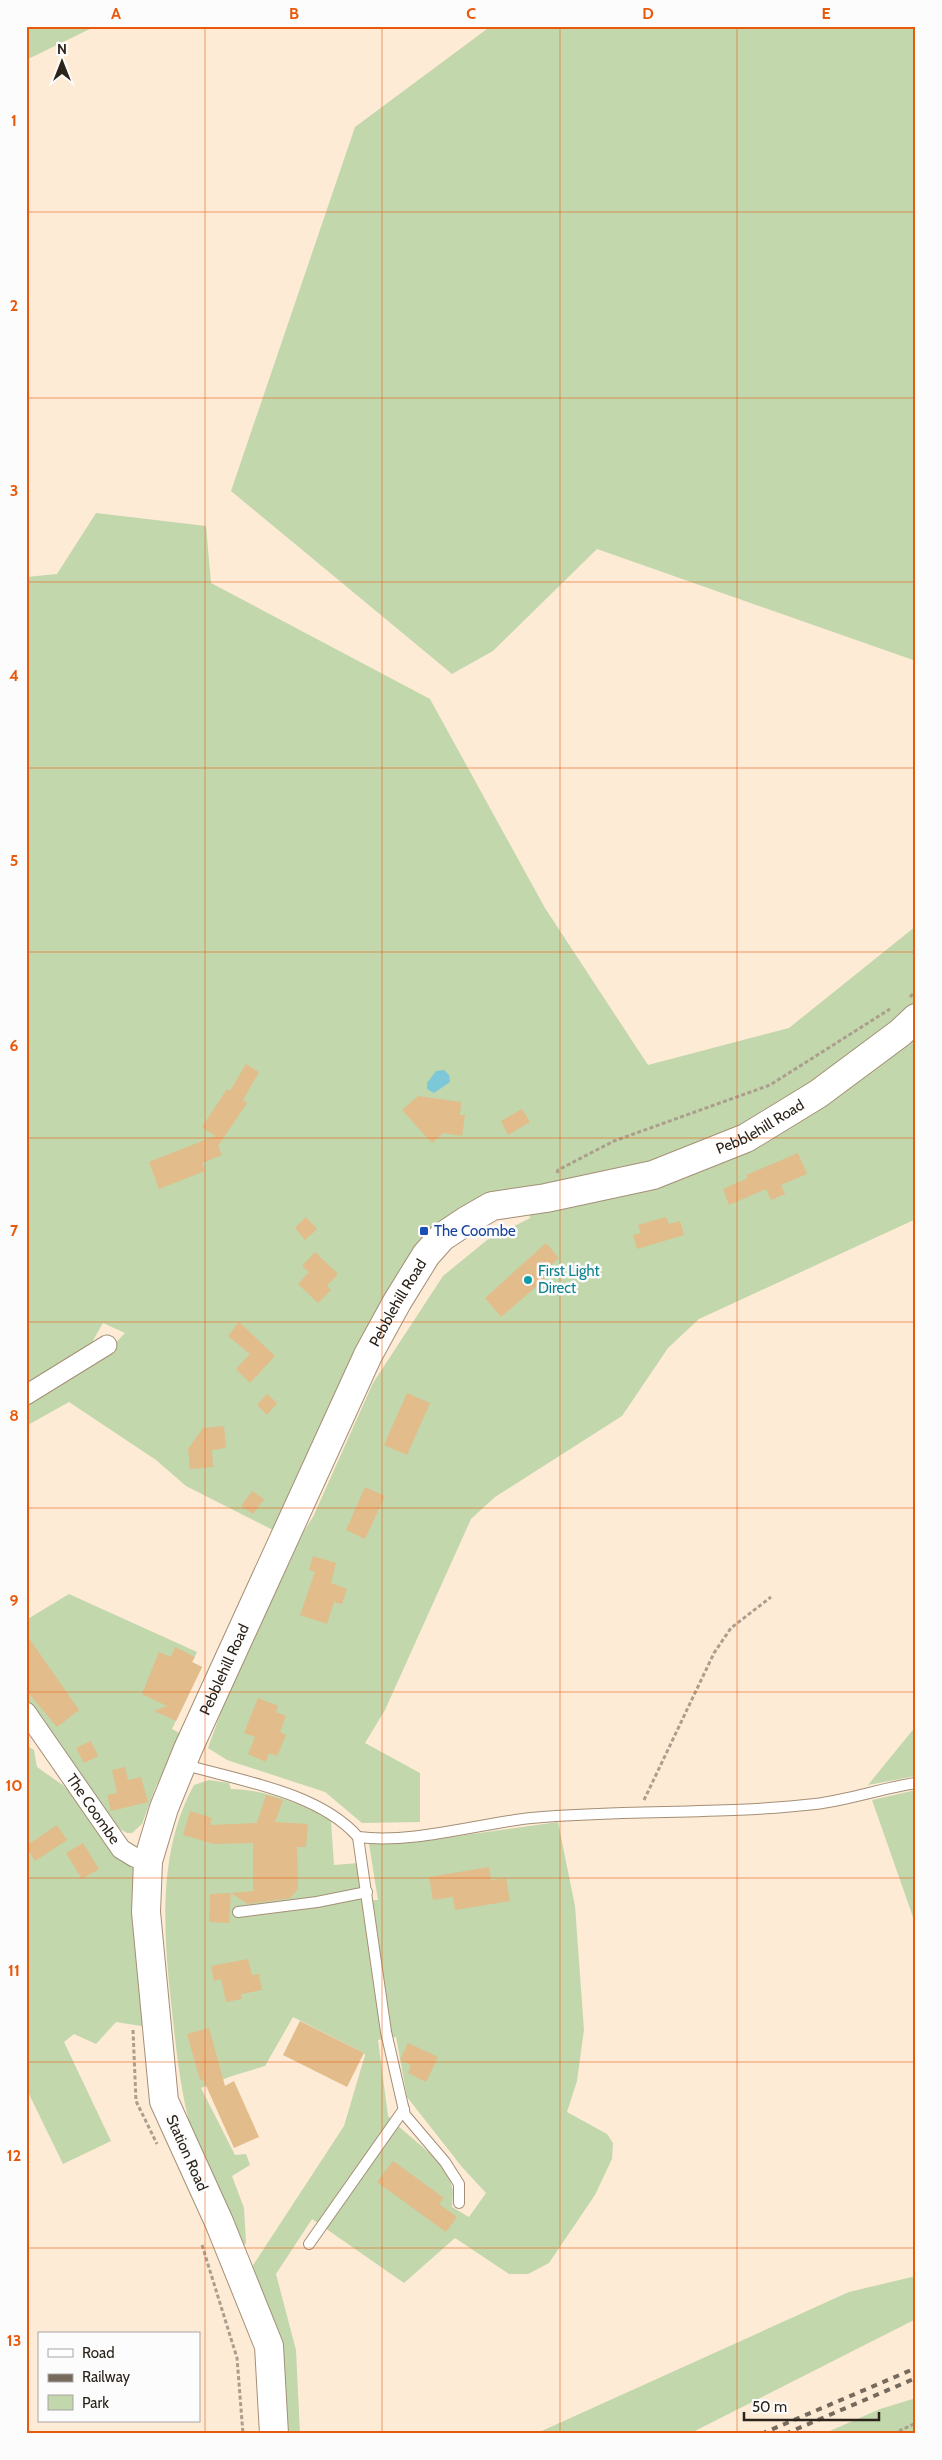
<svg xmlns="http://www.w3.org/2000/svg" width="942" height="2460" font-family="Cabin,sans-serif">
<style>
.green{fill:#c2d7ac;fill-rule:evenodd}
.water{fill:#7dc8d8}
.building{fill:#e2bc8b}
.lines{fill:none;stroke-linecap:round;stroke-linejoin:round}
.service-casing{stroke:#a48f76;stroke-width:12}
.minor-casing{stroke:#a48f76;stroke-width:21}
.secondary-casing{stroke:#a48f76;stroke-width:30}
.path{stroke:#ac9e8d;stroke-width:3;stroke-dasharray:4 2.5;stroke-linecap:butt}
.service{stroke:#fff;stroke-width:10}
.minor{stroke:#fff;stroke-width:19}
.secondary{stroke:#fff;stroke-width:28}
.rail{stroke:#756a5c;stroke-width:4;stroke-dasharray:6 6;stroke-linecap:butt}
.grid{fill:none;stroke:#e8590c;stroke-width:1;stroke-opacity:0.55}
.transit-dot{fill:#1a4fb4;stroke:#fcfcfc;stroke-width:2}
.culture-dot{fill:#0f9aa8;stroke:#fcfcfc;stroke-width:2}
.labels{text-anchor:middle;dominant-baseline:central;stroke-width:5;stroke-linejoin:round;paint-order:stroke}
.street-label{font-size:15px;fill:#2c241a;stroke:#fcfcfc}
.transit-label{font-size:15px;fill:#164399;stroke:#fcfcfc;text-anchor:start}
.culture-label{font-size:15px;fill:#0d838f;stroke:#fcfcfc;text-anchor:start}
.neatline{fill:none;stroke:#e8590c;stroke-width:2}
.grid-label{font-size:16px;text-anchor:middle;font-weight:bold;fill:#e8590c}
</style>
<rect width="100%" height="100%" fill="#fdebd6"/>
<g class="green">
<path d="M26 26H96L26 60Z"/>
<path d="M491 26H916V661L597 549 493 651 452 674 231 491 355 127Z"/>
<path d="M96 513 206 526 211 583 430 699 545 908 648 1065 789 1028 916 926V1219L699 1319 668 1348 622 1416 495 1497 471 1519 385 1710 365 1743 420 1773V1822L362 1823 325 1792 227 1760 208 1748 228 1693 304 1531 313 1517 373 1383 443 1276 487 1240 530 1218 524 1193 462 1212 273 1530 186 1486 156 1460 69 1402 26 1426V1403L101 1358 125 1333 103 1323 90 1346 26 1386V577L57 574Z"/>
<path d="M69 1594 197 1652 192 1662 202 1667 172 1729 183 1735 156 1786 142 1824 132 1833H127L120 1829 26 1699V1620Z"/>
<path d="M916 1726V1776L868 1785Z"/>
<path d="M26 1745 34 1750 37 1767 64 1786 138 1867 147 2027 116 2022 96 2044 74 2034 64 2042 111 2141 63 2164 26 2088Z"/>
<path d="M209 1780 229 1783 231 1789C263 1789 304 1804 331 1821L334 1865 358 1863 362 1900H378L369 1844 422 1841 558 1822 575 1906 584 2030 577 2081 567 2112 607 2134 613 2143 612 2159 595 2195 549 2263 528 2274H509L455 2238 404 2283 312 2219 276 2274 296 2350 300 2434H281L248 2273 344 2126 365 2055 364 2053 293 2017 265 2066 232 2076 201 2088 235 2155 246 2154 250 2165 232 2176 244 2208 246 2243 239 2251C225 2215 207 2179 195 2142 184 2108 179 2073 175 2038 166 1956 152 1861 194 1785ZM396 2037 407 2097 462 2167 486 2193 469 2217 452 2207C452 2201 454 2193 452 2187 447 2160 406 2136 388 2116L378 2040Z"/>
<path d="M916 1790V1920L913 1917 872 1800Z"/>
<path d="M916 2276V2319L689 2434H535L849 2292Z"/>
<path d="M916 2398V2434H823L880 2409Z"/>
</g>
<path class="water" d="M444 1070 449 1075 450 1082 434 1093 427 1089V1083L436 1071Z"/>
<g class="building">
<path d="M246 1064 259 1072 243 1100 247 1103 218 1146 222 1155 202 1163 205 1171 159 1189 149 1162 215 1136 202 1127 227 1089 230 1091Z"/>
<path d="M418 1096 461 1102 460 1115H465L462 1136 443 1133 432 1143 402 1110Z"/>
<path d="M522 1109 530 1122 508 1135 501 1121Z"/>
<path d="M798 1153 807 1174 781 1185 785 1194 771 1200 766 1189 729 1205 723 1189 748 1178 746 1175Z"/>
<path d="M306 1217 317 1229 305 1240 295 1228Z"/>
<path d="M666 1217 669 1224 680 1221 684 1235 637 1249 633 1235 641 1233 638 1225Z"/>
<path d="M546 1243 559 1258 541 1274 545 1279 501 1317 485 1298Z"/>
<path d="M315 1252 338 1274 327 1286 331 1290 318 1303 298 1284 309 1272 302 1266Z"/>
<path d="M239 1322 275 1356 250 1383 236 1369 250 1354 228 1336Z"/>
<path d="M407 1393 430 1403 407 1455 384 1445Z"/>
<path d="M267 1394 277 1403 267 1415 257 1405Z"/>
<path d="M224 1426 226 1448 212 1450 213 1467 190 1469 188 1449 203 1428Z"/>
<path d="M365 1487 385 1496 365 1539 346 1530Z"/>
<path d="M252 1491 264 1499 253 1514 241 1506Z"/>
<path d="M313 1556 336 1563 331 1583 347 1589 342 1604 334 1602 327 1624 300 1615 315 1572 309 1570Z"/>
<path d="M26 1634 79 1710 57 1727 26 1690Z"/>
<path d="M175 1647 195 1657 192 1662 202 1667 176 1721 154 1711 167 1706 142 1694 159 1652 171 1657Z"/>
<path d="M258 1698 278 1706 276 1712 286 1716 280 1732 286 1735 277 1756 269 1753 266 1762 248 1754 255 1737 244 1733Z"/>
<path d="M91 1741 98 1756 84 1763 76 1748Z"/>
<path d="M125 1767 128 1780 141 1777 148 1802 111 1811 107 1795 117 1793 112 1770Z"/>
<path d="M266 1795 283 1800 275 1822 308 1824 306 1847H297L298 1889 290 1898 248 1904 231 1893 253 1891V1843L214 1844 183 1835 190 1811 212 1818 210 1825 257 1823Z"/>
<path d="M57 1825 67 1840 35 1861 26 1846Z"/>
<path d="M83 1843 99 1869 82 1879 66 1853Z"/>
<path d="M489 1867 491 1880 506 1878 510 1901 455 1910 453 1897 433 1900 429 1877Z"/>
<path d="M231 1893 229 1923 209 1922 210 1894Z"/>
<path d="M248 1959 252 1975 259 1974 262 1990 241 1994 242 1999 226 2002 221 1979 214 1981 211 1966Z"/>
<path d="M300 2021 364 2053 347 2087 283 2055Z"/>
<path d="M209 2028 225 2086 234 2081 259 2137 234 2148 203 2079 200 2080 187 2034Z"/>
<path d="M408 2043 438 2057 426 2082 408 2073 411 2065 400 2060Z"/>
<path d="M393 2161 444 2198 439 2204 457 2217 446 2232 377 2182Z"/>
</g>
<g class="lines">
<defs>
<g id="service">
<path d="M182 1764C237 1780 319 1792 358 1837L386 2032 405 2115 445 2162 459 2184V2203"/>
<path d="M358 1837C413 1844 476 1824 531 1818 626 1809 721 1815 815 1804 849 1800 882 1788 916 1783"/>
<path d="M238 1912 317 1902 367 1892"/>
<path d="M309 2244 404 2109"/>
</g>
<g id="minor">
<path d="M26 1395 107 1345"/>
<path id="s1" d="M26 1712 121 1849 134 1857 148 1861"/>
</g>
<g id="secondary">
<path id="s2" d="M274 2434 269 2346 219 2222 164 2101 146 1912 148 1861 164 1808 188 1749 368 1355 397 1302 426 1255 442 1237 466 1221 492 1206 546 1198 653 1175 746 1138 818 1094 900 1033 916 1018"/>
</g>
</defs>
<use href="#service" class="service-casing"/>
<use href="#minor" class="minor-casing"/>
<use href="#secondary" class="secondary-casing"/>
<g class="path">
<path d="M910 997 916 991"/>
<path d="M557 1173 558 1170 614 1141 770 1085 890 1009"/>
<path d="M644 1800 714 1653 731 1628 771 1597"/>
<path d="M133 2030 136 2101 157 2144"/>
<path d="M202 2245 237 2358 243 2434"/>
<path d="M893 2434 916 2423"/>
</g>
<use href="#service" class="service"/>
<use href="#minor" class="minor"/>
<use href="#secondary" class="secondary"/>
<g class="rail">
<path d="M761 2434 916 2368"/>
<path d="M785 2434 916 2378"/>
</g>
</g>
<path class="grid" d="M205 26V2434M382 26V2434M560 26V2434M737 26V2434M26 212H916M26 398H916M26 582H916M26 768H916M26 952H916M26 1138H916M26 1322H916M26 1508H916M26 1692H916M26 1878H916M26 2062H916M26 2248H916"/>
<rect class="transit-dot" x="419" y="1226" width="10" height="10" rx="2.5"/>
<circle class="culture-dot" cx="528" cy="1280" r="5"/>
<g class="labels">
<g class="street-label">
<text stroke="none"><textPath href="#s2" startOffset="1628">Pebblehill Road</textPath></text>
<text stroke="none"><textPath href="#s2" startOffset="1208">Pebblehill Road</textPath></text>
<text stroke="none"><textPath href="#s2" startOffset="802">Pebblehill Road</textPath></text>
<text stroke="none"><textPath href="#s1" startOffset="118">The Coombe</textPath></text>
<text transform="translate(187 2153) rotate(66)">Station Road</text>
</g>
<g class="transit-label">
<text x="434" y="1231">The Coombe</text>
</g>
<g class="culture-label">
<text x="538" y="1271">First Light<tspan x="538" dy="17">Direct</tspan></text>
</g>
</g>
<rect width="942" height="2460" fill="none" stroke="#fcfcfc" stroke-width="55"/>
<rect x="38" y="2332" width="162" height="90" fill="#fcfcfc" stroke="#a9a6a2"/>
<rect x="48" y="2349" width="25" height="8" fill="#ffffff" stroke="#a9a6a2"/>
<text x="82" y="2358" font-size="15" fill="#2c241a">Road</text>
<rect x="48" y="2374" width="25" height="8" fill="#756a5c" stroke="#a9a6a2"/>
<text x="82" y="2382" font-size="15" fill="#2c241a">Railway</text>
<rect x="48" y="2395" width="25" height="15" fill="#c2d7ac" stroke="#a9a6a2"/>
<text x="82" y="2408" font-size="15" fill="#2c241a">Park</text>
<g transform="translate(62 62)" stroke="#fcfcfc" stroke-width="4" paint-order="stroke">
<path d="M0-4L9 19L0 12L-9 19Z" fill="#2c241a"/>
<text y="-8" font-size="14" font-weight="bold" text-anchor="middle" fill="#2c241a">N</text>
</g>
<path d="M744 2412v8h135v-8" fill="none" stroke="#2c241a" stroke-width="2.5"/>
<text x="752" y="2412" font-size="15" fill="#2c241a" stroke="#fcfcfc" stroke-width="4" paint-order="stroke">50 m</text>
<rect x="28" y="28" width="886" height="2404" class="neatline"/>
<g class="grid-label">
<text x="116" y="19">A</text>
<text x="294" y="19">B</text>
<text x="471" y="19">C</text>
<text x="648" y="19">D</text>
<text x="826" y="19">E</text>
<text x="14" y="126">1</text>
<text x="14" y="311">2</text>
<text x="14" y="496">3</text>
<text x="14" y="681">4</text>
<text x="14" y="866">5</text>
<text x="14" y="1051">6</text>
<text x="14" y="1236">7</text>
<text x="14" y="1421">8</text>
<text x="14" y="1606">9</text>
<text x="14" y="1791">10</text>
<text x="14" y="1976">11</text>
<text x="14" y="2161">12</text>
<text x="14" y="2346">13</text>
</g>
</svg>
